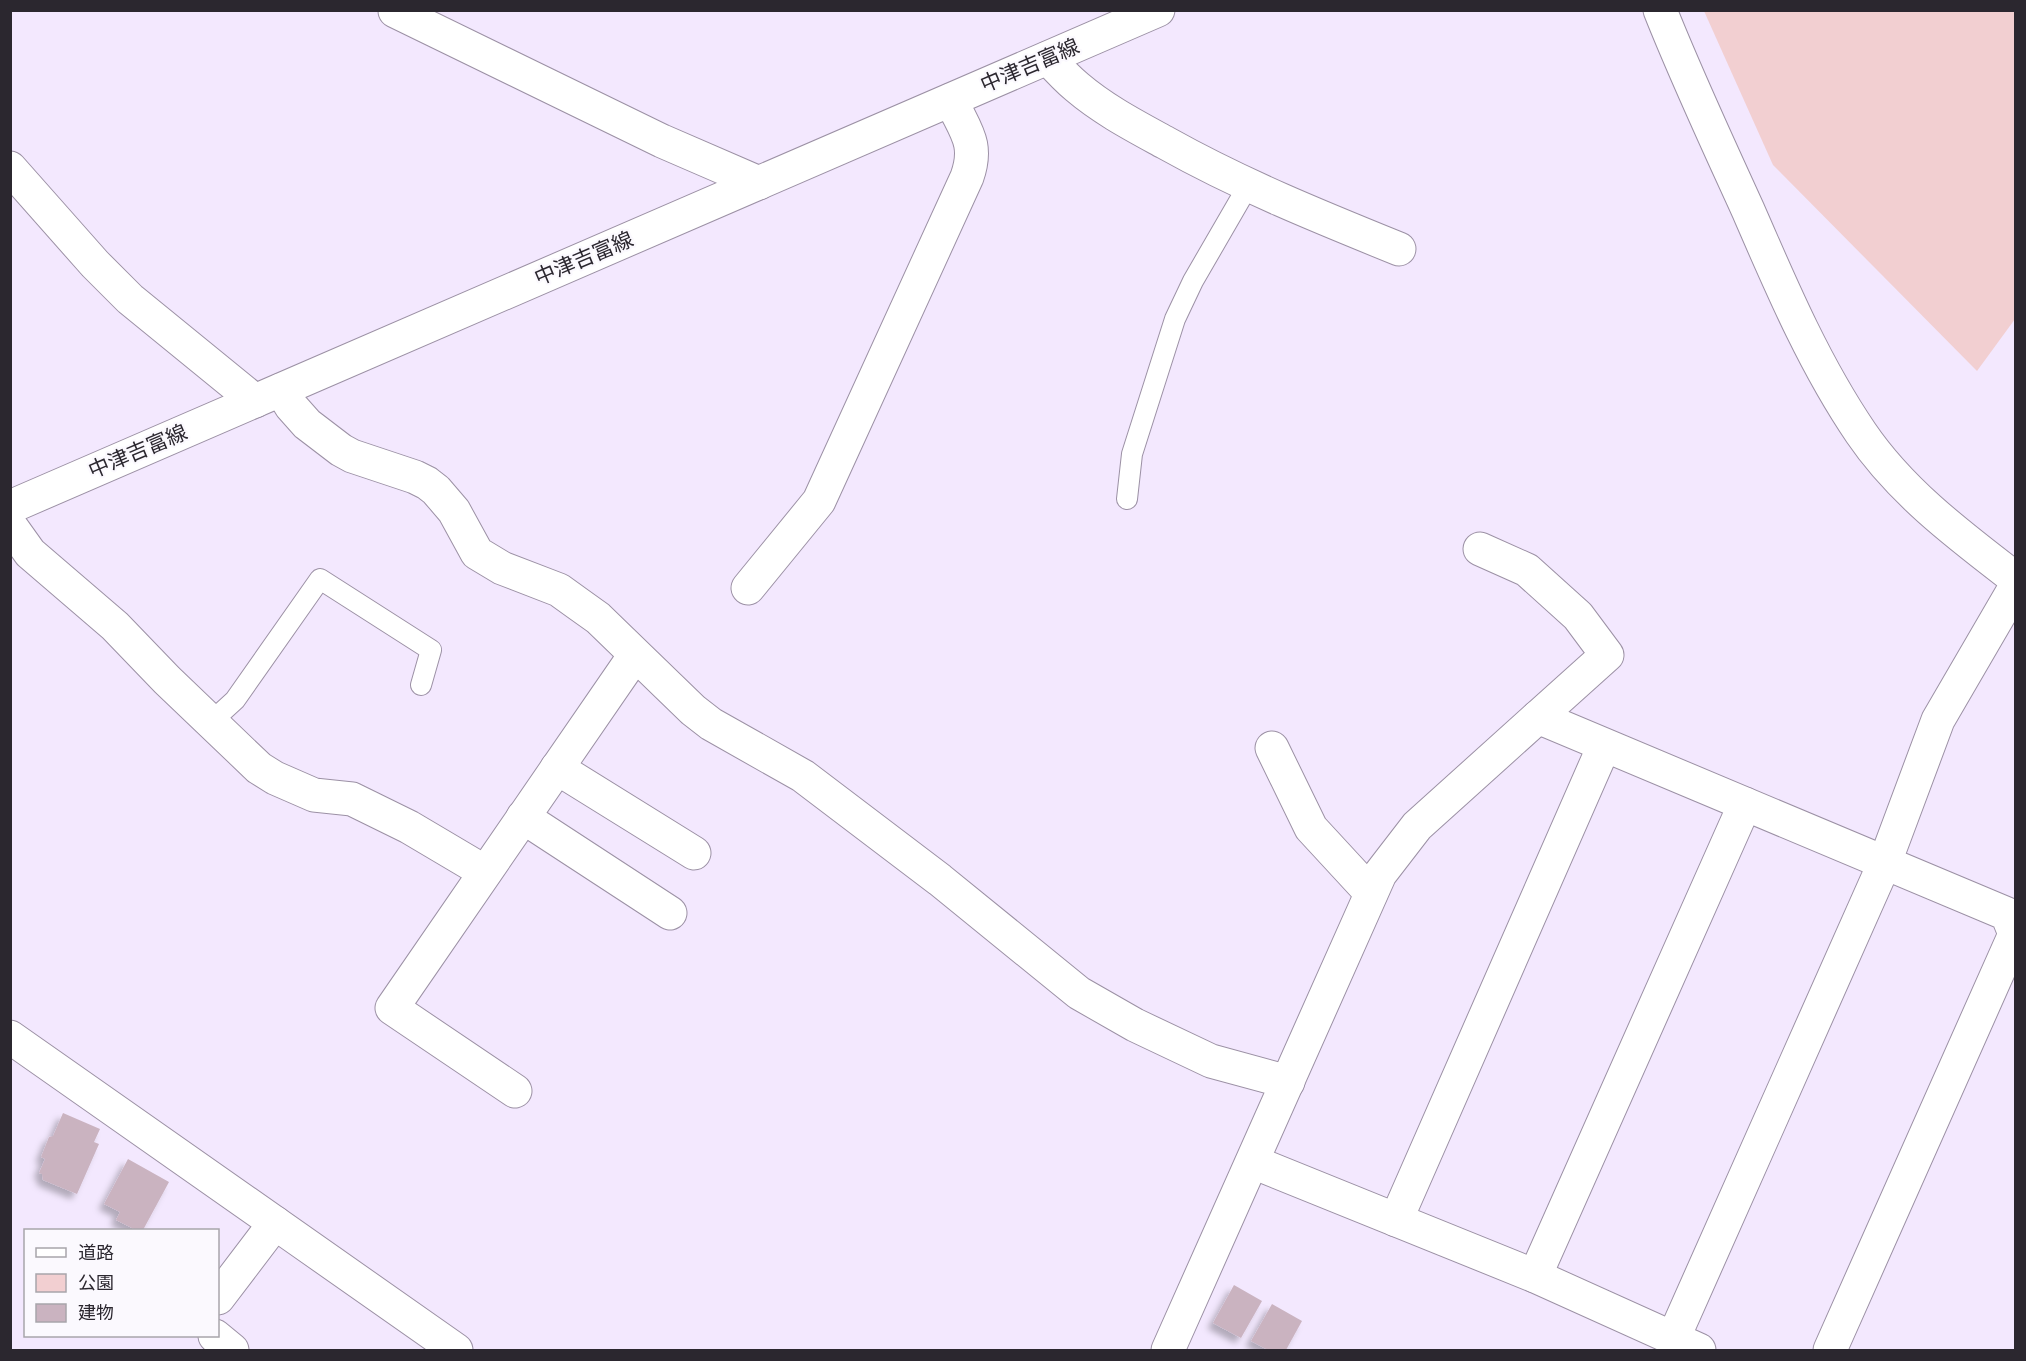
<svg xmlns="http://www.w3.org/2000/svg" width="2026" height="1361" font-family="'Alegreya Sans','Noto Sans JP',sans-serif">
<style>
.green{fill:#f2cfd1}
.building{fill:#cab3c0;filter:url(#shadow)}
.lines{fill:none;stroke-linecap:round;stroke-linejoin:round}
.lane-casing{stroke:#9c91a5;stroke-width:22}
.street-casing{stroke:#9c91a5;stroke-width:35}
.secondary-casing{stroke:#9c91a5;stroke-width:35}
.lane{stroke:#fff;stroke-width:20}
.street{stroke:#fff;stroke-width:33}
.secondary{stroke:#fff;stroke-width:33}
.labels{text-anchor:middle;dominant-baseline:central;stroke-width:4.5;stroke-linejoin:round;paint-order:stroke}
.street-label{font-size:21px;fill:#2b272f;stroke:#fbf9fe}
</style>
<defs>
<filter id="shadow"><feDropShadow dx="-5.5" dy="5.5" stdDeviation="3" flood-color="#0004"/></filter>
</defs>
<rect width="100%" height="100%" fill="#f3e8fe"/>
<path class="green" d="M1704 11H2015V319L1977 371 1773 165Z"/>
<g class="building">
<path d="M63 1113 100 1129 94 1142 99 1144 77 1194 43 1180 42 1174 39 1173 45 1159 41 1157 49 1137 53 1136Z"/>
<path d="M128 1159 169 1182 143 1230H136L116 1220 120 1212 104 1204Z"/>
<path d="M1234 1285 1262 1301 1241 1338 1213 1323Z"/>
<path d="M1272 1304 1302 1321 1286 1350H1268L1251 1341Z"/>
</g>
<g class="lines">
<defs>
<g id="lane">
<path d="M1127 499 1132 454 1175 319 1193 281 1248 186"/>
<path d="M211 722 235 700 320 579 431 650 421 685"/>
</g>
<g id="street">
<path d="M1660 10C1687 78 1718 144 1748 210 1781 286 1814 364 1861 433 1901 492 1960 536 2016 579"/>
<path d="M395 11 662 141 759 183"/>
<path d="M1048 58C1057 68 1066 78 1077 87 1104 110 1135 126 1166 143 1241 185 1320 217 1399 249"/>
<path d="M10 168 95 264 130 299 255 401"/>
<path d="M281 390 291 406 307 424 341 450 352 456 415 477 427 483 436 490 454 511 477 553 502 568 559 590 577 603 598 618 693 710 711 724 803 776 940 880 1079 993 1135 1025 1211 1061 1288 1082"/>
<path d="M10 525 30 553 115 626 167 680 259 768 275 778 314 795 352 799 409 827 485 872"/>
<path d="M1480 549 1527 570 1578 616 1607 655 1538 717"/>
<path d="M748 588 819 501 967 177C979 143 965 131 951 100"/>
<path d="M1272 748 1311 828 1371 893"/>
<path d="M557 768 694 853"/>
<path d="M523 817 670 913"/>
<path d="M10 1037 456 1350"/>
<path d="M515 1091 392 1008 635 655"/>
<path d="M1253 1162 1535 1276 1699 1350"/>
<path d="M1396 1220 1604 746"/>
<path d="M1535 1276 1745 804"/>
<path d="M218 1298 275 1223"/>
<path d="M215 1336 232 1350"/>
<path d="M1673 1339 1885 862 1938 720 2016 586"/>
<path d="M1168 1350 1380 874 1417 826 1538 717 2007 914 2015 934 1830 1350"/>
</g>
<path id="secondary" d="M10 507 1158 10"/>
</defs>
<use href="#lane" class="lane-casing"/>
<use href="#street" class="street-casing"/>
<use href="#secondary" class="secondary-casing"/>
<use href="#lane" class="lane"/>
<use href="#street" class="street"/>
<use href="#secondary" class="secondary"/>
</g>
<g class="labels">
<g class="street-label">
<text transform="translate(1030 66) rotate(-23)">中津吉富線</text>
<text transform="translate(584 259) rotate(-23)">中津吉富線</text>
<text transform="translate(138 452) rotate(-23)">中津吉富線</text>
</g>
</g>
<rect width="2026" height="1361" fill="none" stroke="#2b272f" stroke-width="24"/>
<rect x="24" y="1229" width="195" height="108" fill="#fbf9fe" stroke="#a8a5ab" stroke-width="1.5"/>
<rect x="36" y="1248" width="30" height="9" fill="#ffffff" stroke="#a8a5ab" stroke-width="1.5"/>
<text x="78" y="1259" font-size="18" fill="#2b272f">道路</text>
<rect x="36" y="1274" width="30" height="18" fill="#f2cfd1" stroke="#a8a5ab" stroke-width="1.5"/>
<text x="78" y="1289" font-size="18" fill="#2b272f">公園</text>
<rect x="36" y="1304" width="30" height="18" fill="#cab3c0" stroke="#a8a5ab" stroke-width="1.5"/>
<text x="78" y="1319" font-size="18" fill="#2b272f">建物</text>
</svg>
